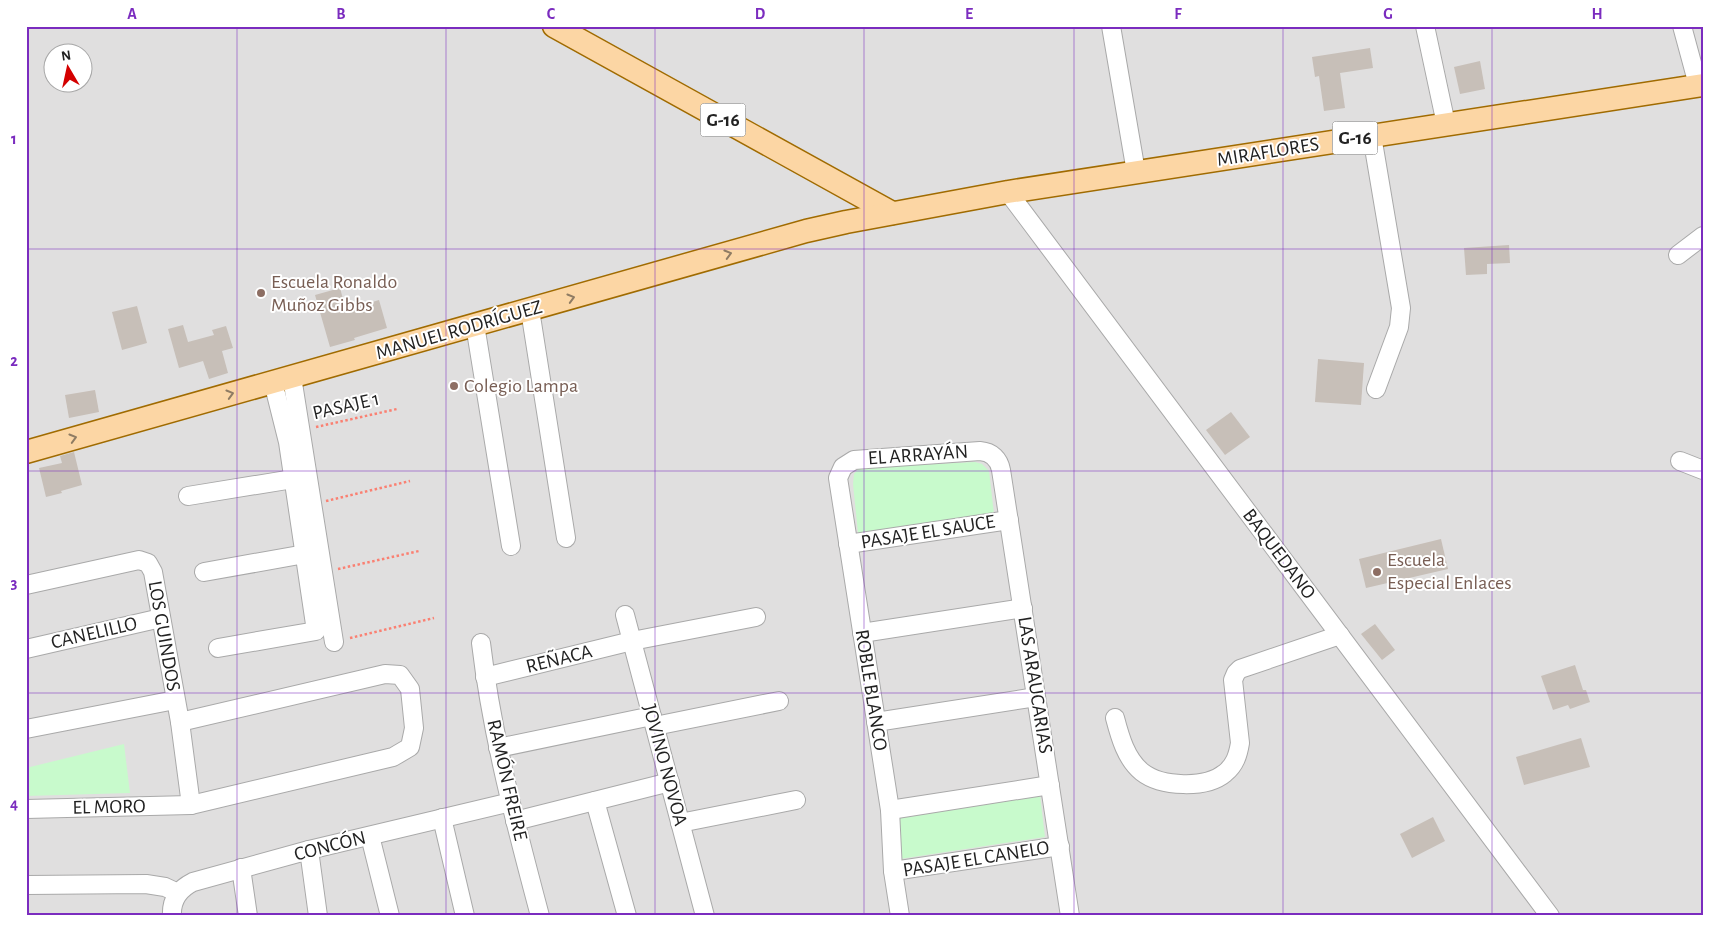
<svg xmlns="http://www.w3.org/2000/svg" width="1729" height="942" font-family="'Alegreya Sans',sans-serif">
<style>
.residential{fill:#e0dfdf;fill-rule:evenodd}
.park{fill:#c8facc}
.building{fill:#c7bfb8}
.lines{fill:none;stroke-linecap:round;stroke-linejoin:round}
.minor-casing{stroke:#a9a9a9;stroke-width:20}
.major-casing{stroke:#a06b00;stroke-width:25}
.path{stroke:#fa8072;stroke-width:2.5;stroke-dasharray:2.5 2.5;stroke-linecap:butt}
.minor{stroke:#fff;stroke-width:18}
.major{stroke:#fcd6a4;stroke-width:22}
.oneway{stroke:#8f7c63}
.grid{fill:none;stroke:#7b2cbf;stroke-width:1;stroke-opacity:0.55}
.education-dot{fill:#8d6e63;stroke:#fff;stroke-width:2}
.labels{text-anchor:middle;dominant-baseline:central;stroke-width:4;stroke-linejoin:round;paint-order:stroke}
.shield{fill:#fff;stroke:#646464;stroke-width:1}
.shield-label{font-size:19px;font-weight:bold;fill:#222}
.street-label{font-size:20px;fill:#222;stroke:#fff}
.education-label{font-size:20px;fill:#785e54;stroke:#fff;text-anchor:start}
.neatline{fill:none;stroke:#7b2cbf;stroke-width:2}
.grid-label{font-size:16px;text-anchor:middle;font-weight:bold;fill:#7b2cbf}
</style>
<rect width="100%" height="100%" fill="#f2efe9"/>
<path class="residential" d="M26 26H1703V916H26ZM52 52H82V82H52Z"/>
<g class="park">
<path d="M975 462 982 464 989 471 994 514 858 533 853 484 854 474 859 468Z"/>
<path d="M124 744 130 793 26 796V768Z"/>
<path d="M1040 795 1045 837 900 859V816Z"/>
</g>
<g class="building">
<path d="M1370 48 1373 68 1340 73 1345 108 1324 111 1319 76 1315 77 1312 57Z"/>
<path d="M1480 61 1485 89 1460 94 1454 67Z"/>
<path d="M1509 245 1510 263 1487 264V274L1466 275 1464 248Z"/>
<path d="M340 288 346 310 379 300 387 328 354 338 355 340 330 347 315 295Z"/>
<path d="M137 306 147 343 122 350 112 312Z"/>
<path d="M183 325 188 342 214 335 212 330 226 326 233 348 222 351 228 373 209 379 203 361 179 368 168 329Z"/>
<path d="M1318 359 1364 363 1361 405 1315 402Z"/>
<path d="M95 390 99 412 69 418 65 395Z"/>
<path d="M1231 412 1250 437 1225 455 1206 430Z"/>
<path d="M74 452 82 485 61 491 62 493 46 497 39 468 62 463 60 456Z"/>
<path d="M1441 539 1448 569 1366 588 1359 559Z"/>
<path d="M1375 624 1395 650 1382 660 1361 634Z"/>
<path d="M1575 665 1583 690H1586L1590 702 1570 709 1568 705 1553 710 1541 676Z"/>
<path d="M1581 738 1590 767 1524 785 1516 757Z"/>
<path d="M1433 817 1445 841 1412 858 1400 834Z"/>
</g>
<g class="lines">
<defs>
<g id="minor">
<path d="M1111 26 1136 172"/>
<path d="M1425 26 1446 124"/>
<path d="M1682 26 1698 85"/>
<path d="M1372 136 1401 308 1399 327 1376 389"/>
<path d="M1008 192 1550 916"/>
<path d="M1678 255 1703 236"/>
<path d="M530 310 566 538"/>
<path d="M475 325 511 546"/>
<path d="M292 377 334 642"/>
<path d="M1680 461 1703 470"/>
<path d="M188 496 293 479"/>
<path d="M848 544 1009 520"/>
<path d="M204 572 305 554"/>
<path d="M26 585 139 560 148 563 153 572 180 722 191 805"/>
<path d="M625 615 705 916"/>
<path d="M862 633 1023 608"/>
<path d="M481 643C492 736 516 826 540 916"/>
<path d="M218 648 316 631 288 442 273 382"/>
<path d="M26 649 161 618"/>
<path d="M485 677 632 641 756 617"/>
<path d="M1115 718C1120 737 1126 759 1142 772 1161 787 1206 789 1225 773 1235 765 1238 755 1240 743L1233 680 1236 673 1240 669 1340 635"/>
<path d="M876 722 1036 697"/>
<path d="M655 726 779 701"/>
<path d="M26 729 175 700"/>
<path d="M498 748 652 716"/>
<path d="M595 801 627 916"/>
<path d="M26 809 191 805 393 757 410 747 414 728 410 689 400 675 385 674 180 722"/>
<path d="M890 810 1050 785"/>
<path d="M442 818 465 916"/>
<path d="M515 821 670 782"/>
<path d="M680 823 796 800"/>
<path d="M370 836 390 916"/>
<path d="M309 850 318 916"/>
<path d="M241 868 248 916"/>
<path d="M893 871 1060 846"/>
<path d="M26 885 146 884 165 887 178 893"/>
<path d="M172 916C171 900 179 889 193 882L309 850 511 802"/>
<path d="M900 916 893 871 890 810 838 478 843 467 854 460 980 451C992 452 999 459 1001 470L1070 916"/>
</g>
<g id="major">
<path d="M554 26 892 213"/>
<path d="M26 452 806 231 846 222 1008 192 1703 85"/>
</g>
</defs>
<use href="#minor" class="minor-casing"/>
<use href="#major" class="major-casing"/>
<g class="path">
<path d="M316 427 397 409"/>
<path d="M326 501 410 481"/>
<path d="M338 569 419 551"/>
<path d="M350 638 434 618"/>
</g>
<use href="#minor" class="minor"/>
<use href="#major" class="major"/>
</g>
<defs><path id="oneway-chevron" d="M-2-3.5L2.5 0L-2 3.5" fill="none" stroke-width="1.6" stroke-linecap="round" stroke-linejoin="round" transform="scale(1.25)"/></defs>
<g class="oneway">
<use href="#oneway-chevron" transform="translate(728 254) rotate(-16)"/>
<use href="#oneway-chevron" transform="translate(571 298) rotate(-16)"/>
<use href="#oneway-chevron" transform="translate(230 394) rotate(-16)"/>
<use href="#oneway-chevron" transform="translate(73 438) rotate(-16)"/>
</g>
<path class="grid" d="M237 26V916M446 26V916M655 26V916M864 26V916M1074 26V916M1283 26V916M1492 26V916M26 249H1703M26 471H1703M26 693H1703"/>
<g class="education-dot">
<circle cx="261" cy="293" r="5"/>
<circle cx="454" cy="386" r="5"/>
<circle cx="1377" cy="572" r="5"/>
</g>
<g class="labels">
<g class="shield">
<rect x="700.5" y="103.5" width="45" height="33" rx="4"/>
<rect x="1332.5" y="121.5" width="45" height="33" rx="4"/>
</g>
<g class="shield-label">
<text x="723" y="120">G-16</text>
<text x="1355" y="138">G-16</text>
</g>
<g class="street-label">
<text transform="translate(1268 152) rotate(-9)">MIRAFLORES</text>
<text transform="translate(459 330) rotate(-16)">MANUEL RODRÍGUEZ</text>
<text transform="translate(346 406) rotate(-13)">PASAJE 1</text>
<text transform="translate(918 455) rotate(-4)">EL ARRAYÁN</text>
<text transform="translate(928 532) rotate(-9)">PASAJE EL SAUCE</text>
<text transform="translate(1279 554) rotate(53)">BAQUEDANO</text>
<text transform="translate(94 633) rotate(-13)">CANELILLO</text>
<text transform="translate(164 636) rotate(80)">LOS GUINDOS</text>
<text transform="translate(559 659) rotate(-14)">REÑACA</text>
<text transform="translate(1035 685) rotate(81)">LAS ARAUCARIAS</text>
<text transform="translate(871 690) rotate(81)">ROBLE BLANCO</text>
<text transform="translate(665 765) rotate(75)">JOVINO NOVOA</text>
<text transform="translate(507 780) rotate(77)">RAMÓN FREIRE</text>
<text transform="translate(109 807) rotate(-1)">EL MORO</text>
<text transform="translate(330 846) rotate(-14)">CONCÓN</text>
<text transform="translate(976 859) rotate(-9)">PASAJE EL CANELO</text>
</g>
<g class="education-label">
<text x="271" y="282">Escuela Ronaldo<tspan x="271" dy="23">Muñoz Gibbs</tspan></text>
<text x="464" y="386">Colegio Lampa</text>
<text x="1387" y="560">Escuela<tspan x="1387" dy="23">Especial Enlaces</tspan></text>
</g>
</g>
<rect width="1729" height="942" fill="none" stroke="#ffffff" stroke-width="55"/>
<g transform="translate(68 68) rotate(351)"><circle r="24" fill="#ffffff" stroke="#a7a7a7"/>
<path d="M0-4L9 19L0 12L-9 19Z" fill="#d40000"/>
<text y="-8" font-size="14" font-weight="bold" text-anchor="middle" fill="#222222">N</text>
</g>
<rect x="28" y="28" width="1674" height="886" class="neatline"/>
<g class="grid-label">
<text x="132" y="19">A</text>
<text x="341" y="19">B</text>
<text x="551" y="19">C</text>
<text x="760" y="19">D</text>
<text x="969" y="19">E</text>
<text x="1178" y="19">F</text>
<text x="1388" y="19">G</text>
<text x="1597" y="19">H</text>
<text x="14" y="144">1</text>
<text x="14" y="366">2</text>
<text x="14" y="588">3</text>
<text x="14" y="809">4</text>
</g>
</svg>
